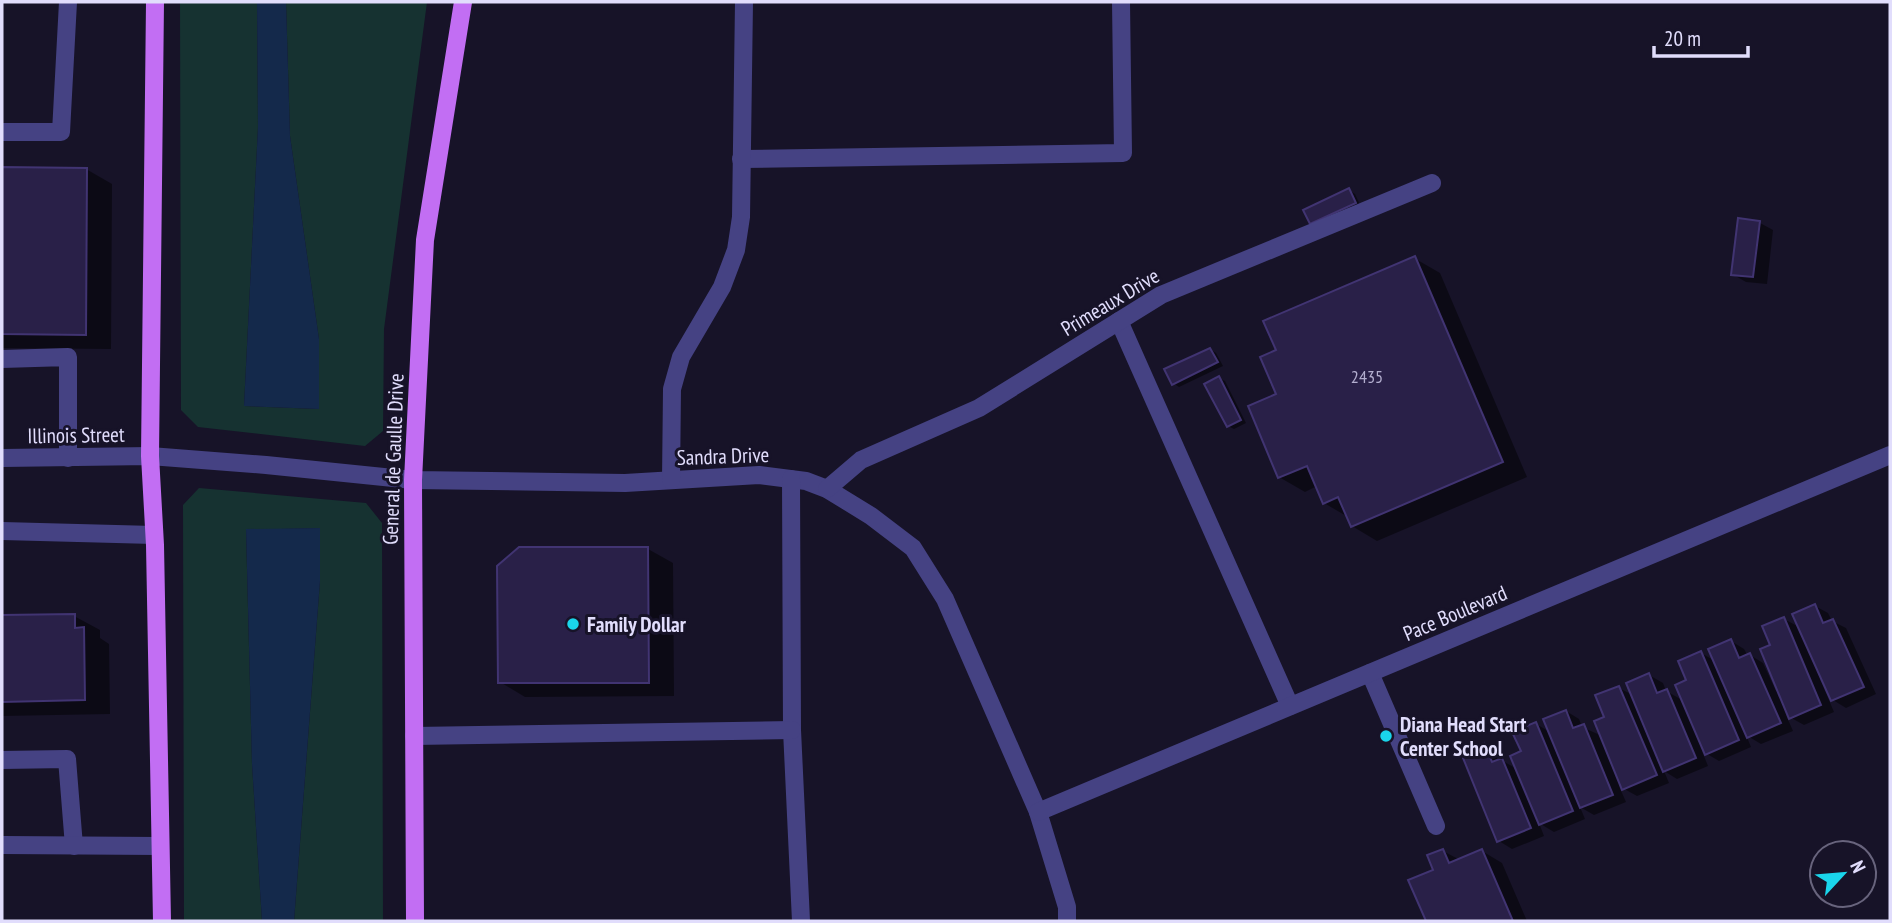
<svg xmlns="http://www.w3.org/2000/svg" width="1892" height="923" font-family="'PT Sans Narrow',sans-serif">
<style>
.green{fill:#163231}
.water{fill:#14294b}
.shadow{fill:#0007}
.building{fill:#292048;stroke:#413472;stroke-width:2}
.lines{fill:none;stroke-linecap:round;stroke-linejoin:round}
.minor{stroke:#454283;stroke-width:18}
.major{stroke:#c26ef3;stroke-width:18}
.poi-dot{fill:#1ad5eb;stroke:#171328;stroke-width:2.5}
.labels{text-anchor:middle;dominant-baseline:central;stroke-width:6;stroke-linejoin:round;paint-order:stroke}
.number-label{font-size:18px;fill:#b3aecf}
.street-label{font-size:21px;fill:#e1ddfc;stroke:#171328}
.poi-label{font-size:21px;font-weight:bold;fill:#e1ddfc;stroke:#171328;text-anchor:start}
</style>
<rect width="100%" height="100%" fill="#171328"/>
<g class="green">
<path d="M180 2H257L258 127 244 406 319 409V339L290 136 286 2H427L384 329 383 431 365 446 198 427 181 410Z"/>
<path d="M199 488 366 503 382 523 383 921H294L320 581 319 528 246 530 252 764 262 921H184L183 505Z"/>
</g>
<g class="water">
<path d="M257 2H286L290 136 319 339V409L244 406 258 127Z"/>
<path d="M320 528V581L294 921H262L252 764 246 529Z"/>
</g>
<g class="shadow">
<path d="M2 169H86L112 184 111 349 2 348Z"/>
<path d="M1349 190 1355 194 1361 207 1318 227 1311 223Z"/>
<path d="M1739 220 1760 223 1773 230 1767 284 1746 282 1732 274Z"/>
<path d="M1414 258 1440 273 1527 477 1377 541 1352 526 1348 517 1324 503 1317 486 1305 492 1279 477 1278 351Z"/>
<path d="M1210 349 1216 353 1223 366 1179 387 1173 383Z"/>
<path d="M1219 378 1225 381 1246 423 1234 429 1228 426Z"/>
<path d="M648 549 673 563 674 696 525 697 500 682Z"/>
<path d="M1815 606 1828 613 1832 621 1846 628 1876 694 1846 708 1833 700 1823 678 1820 679 1834 712 1804 725 1786 715 1793 731 1761 744 1746 735 1751 747 1719 761 1702 751 1708 766 1677 779 1664 771 1669 783 1637 796 1619 786 1626 802 1594 815 1580 807 1585 819 1554 832 1539 823 1544 836 1512 849 1499 841 1484 745 1498 752 1501 760 1517 769 1536 724 1550 732 1566 711 1579 719 1582 727 1602 736 1606 718 1619 688 1633 695 1649 675 1663 683 1666 691 1684 701 1689 681 1701 653 1715 661 1731 641 1744 649 1748 656 1750 655 1763 663 1776 691 1779 690 1772 646 1784 619 1801 628Z"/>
<path d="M74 616 100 630V638L109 644 110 714 2 716V617Z"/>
<path d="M1443 851 1460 860 1482 851 1502 863 1527 921H1428L1411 881 1435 871Z"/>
</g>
<g class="building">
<path d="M2 167 87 168 86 335 2 334Z"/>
<path d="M1349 188 1356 203 1310 224 1303 210Z"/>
<path d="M1738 218 1760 221 1753 277 1731 275Z"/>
<path d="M1415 256 1503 462 1351 527 1338 497 1323 504 1307 466 1278 478 1248 406 1276 394 1260 357 1276 350 1263 321Z"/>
<path d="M1210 348 1218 362 1172 385 1164 369Z"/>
<path d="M1219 376 1241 420 1227 427 1204 384Z"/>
<path d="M519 547H648L649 683H498L497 566Z"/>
<path d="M1815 604 1823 623 1833 619 1864 687 1831 701 1792 614Z"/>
<path d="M75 614V628L84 627 85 700 2 702V615Z"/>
<path d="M1784 617 1821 705 1789 719 1760 649 1770 645 1762 626Z"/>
<path d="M1731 639 1739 658 1750 653 1781 723 1747 738 1708 649Z"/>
<path d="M1701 651 1739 740 1705 755 1675 685 1686 680 1678 661Z"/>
<path d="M1649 673 1657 693 1667 689 1696 758 1663 772 1626 683Z"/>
<path d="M1619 686 1657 775 1622 790 1594 721 1604 717 1595 695Z"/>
<path d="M1566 710 1573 728 1584 724 1613 795 1580 808 1543 719Z"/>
<path d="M1536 722 1573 811 1539 825 1510 756 1521 751 1512 732Z"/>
<path d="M1484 743 1492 762 1502 758 1531 828 1497 842 1461 753Z"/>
<path d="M1443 849 1449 863 1482 849 1513 921H1426L1408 880 1433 870 1427 855Z"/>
</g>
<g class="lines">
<g class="minor">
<path d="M2 132H61L68 2"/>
<path d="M741 159 1123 153 1121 2"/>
<path d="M1119 321 1290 706"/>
<path d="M2 359 68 357V458"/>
<path d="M2 458 150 456 266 465 413 480 625 483 759 475 806 481 827 489 871 516 913 548 945 599 1038 812 1067 907V921"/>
<path d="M791 479 792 730 801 921"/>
<path d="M671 480 672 389 681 357 722 287 736 250 741 217 744 2"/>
<path d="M827 489 861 460 979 408 1161 295 1432 183"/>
<path d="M2 531 154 535"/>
<path d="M1370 673 1436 826"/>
<path d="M414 736 792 730"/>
<path d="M2 760 67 759 74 846"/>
<path d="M1038 812 1890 455"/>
<path d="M2 845 160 846"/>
</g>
<g class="major">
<path d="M155 2 150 456 155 545 162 921"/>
<path d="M415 921 413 480 425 240 463 2"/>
</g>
</g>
<g class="poi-dot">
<circle cx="573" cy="624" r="7"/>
<circle cx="1386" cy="736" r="7"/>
</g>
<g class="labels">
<g class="number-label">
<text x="1367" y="376">2435</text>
</g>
<g class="street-label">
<text transform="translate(1110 302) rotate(-31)">Primeaux Drive</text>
<text transform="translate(76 435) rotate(-1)">Illinois Street</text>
<text transform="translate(723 456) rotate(-2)">Sandra Drive</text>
<text transform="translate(393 459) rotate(-88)">General de Gaulle Drive</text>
<text transform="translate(1455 613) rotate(-23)">Pace Boulevard</text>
</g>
<g class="poi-label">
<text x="587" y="624">Family Dollar</text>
<text x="1400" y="724">Diana Head Start<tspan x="1400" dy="24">Center School</tspan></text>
</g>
</g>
<rect width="1892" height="923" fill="none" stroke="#e1ddfc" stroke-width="7"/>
<g transform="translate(1843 874) rotate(64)"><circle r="33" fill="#171328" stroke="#68647d" stroke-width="2"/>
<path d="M0-5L12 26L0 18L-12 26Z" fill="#1ad5eb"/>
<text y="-10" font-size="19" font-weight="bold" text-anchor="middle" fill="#e1ddfc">N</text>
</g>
<path d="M1654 46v10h94v-10" fill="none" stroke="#e1ddfc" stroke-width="3.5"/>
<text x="1664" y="46" font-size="21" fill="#e1ddfc" stroke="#171328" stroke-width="5" paint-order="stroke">20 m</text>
</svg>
